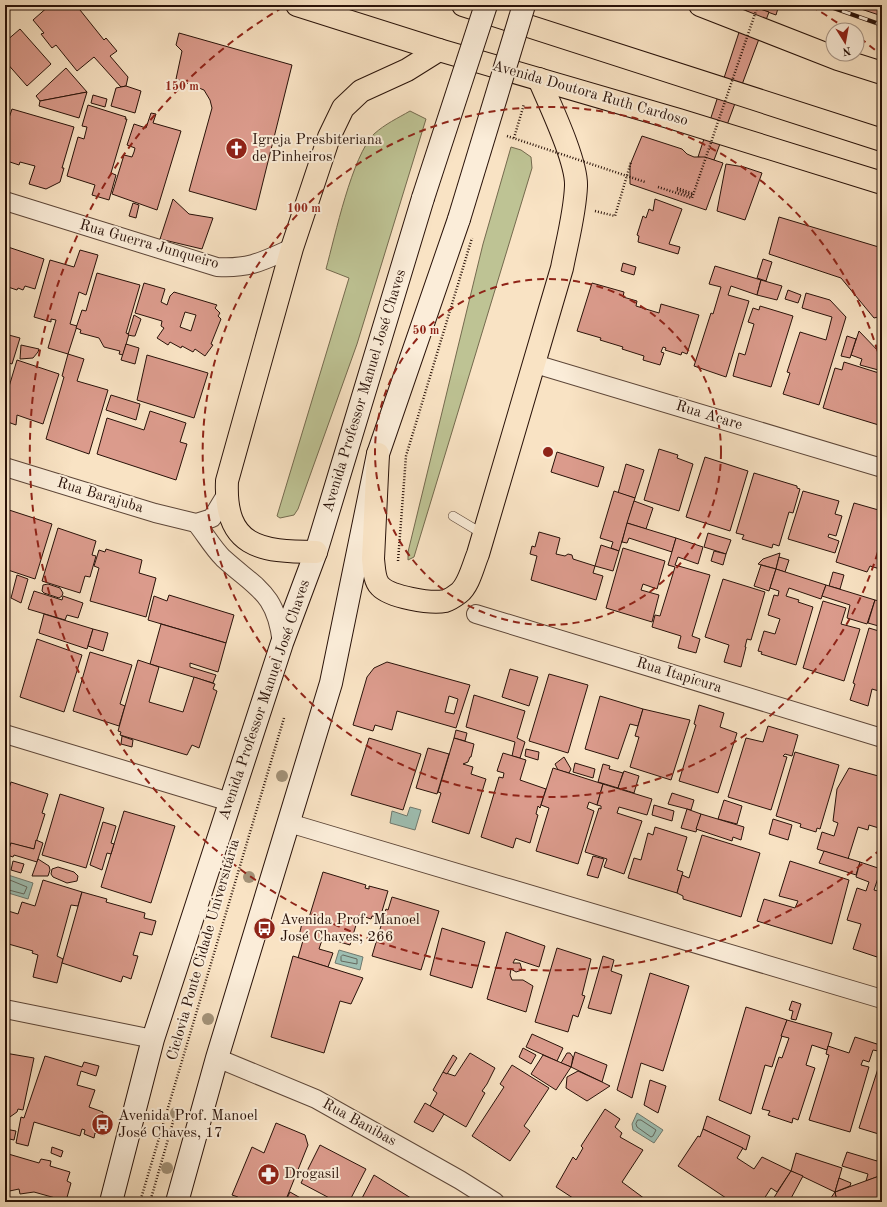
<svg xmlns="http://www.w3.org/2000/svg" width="887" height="1207" font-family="'Old Standard TT',serif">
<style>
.green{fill:#bec394;stroke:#746a4e}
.water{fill:#9ebeb1;stroke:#6f796e}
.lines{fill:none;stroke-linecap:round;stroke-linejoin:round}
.shore{stroke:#64685d;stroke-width:1}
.building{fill:#db9b8c;stroke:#291209;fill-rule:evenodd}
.service-casing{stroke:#5d4638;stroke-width:10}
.minor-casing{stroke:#5d4638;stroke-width:20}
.secondary-casing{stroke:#291209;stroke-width:24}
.trunk-casing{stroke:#291209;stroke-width:24}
.motorway-casing{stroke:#291209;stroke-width:24}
.path{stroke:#291209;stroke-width:2.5;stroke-dasharray:1 2;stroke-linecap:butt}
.service{stroke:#fbedd9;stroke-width:9}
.minor{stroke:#fbedd9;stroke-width:18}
.secondary{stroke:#fbedd9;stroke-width:22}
.trunk{stroke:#f9e3c4;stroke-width:22}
.motorway{stroke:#f9e3c4;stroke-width:22}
.rail-casing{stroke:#291209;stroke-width:4.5}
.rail{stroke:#fbedd9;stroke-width:3;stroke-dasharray:9;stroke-linecap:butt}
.secondary-bridge-casing{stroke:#291209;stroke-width:24;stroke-linecap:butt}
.path-bridge{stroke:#291209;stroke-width:2.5;stroke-dasharray:1 2;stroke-linecap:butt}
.secondary-bridge{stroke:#fbedd9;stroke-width:22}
.tree{fill:#a39278}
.ring{fill:none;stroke:#8f2418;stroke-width:2;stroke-dasharray:7 5}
.labels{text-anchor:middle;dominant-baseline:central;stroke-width:4;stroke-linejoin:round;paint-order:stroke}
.street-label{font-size:15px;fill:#291209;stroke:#fbedd9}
.poi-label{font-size:15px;fill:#291209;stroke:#fbedd9;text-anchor:start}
.centre{fill:#8f2418;stroke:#fbedd9;stroke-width:2}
.ring-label{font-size:12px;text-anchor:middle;font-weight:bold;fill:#8f2418;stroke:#fbedd9;stroke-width:4;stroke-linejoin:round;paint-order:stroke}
</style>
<rect width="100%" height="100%" fill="#f9e3c4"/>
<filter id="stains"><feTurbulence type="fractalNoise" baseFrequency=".005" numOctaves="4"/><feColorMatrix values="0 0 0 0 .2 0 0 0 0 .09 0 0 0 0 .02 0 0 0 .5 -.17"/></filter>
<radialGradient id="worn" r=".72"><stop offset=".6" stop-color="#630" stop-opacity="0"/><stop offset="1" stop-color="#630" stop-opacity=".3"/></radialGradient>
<g class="green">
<path d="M410 111 426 119 357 344 298 509 294 515 280 518 277 516 349 278 326 269C335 236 352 156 374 134 385 124 398 118 410 111Z"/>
<path d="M511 147 521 150 531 157 532 168 414 557 408 560V552L483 244Z"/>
</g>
<g class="water">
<path d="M410 807 421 810 415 830 390 823 392 811 407 816Z"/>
<path d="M5 874 33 883 28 899 5 892Z"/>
<path d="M339 950 363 957 360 970 335 963Z"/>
<path d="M637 1113 663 1130 654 1143 633 1130 632 1124Z"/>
</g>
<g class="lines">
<g class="shore">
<path d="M5 878 27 887 24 894 5 889"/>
<path d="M343 955 357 959V964L341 961V957Z"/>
<path d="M638 1120H641L656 1130 653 1136 651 1137 637 1127 636 1124Z"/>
</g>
</g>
<g class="building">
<path d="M50 5H76L104 40 106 38 117 51 110 56 128 77 126 86 121 87 94 57 77 71 56 45 52 48 41 34 44 33 33 20Z"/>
<path d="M748 5H779L776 15Z"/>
<path d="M748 5 769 12 714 160 698 157Z"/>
<path d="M849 5H882V16Z"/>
<path d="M20 29 51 64 27 86 5 61V42Z"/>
<path d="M179 33 292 65 256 210 189 191 212 108 210 100 204 90 176 79 182 51 176 45Z"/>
<path d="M66 68 87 92 40 101 36 96Z"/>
<path d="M126 86 141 91 135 113 111 106 116 88Z"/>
<path d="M87 92 79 118 39 106 40 101Z"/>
<path d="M93 95 107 99 105 107 91 103Z"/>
<path d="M88 105 126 117 125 119H127L111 173 116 175 109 200 92 195 95 185 67 176 78 137 84 139 87 127 82 126Z"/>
<path d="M12 109 74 127 62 168H64L60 182 46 189 29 184 35 166 20 162 19 165 7 161 8 158 5 157V120L8 121Z"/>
<path d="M151 113 156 114 153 123 181 131 157 210 112 194 124 155 132 157 134 152 135 148 127 145 134 124 146 128Z"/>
<path d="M642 136 682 149 687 154 694 157H705L723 163 706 210 630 184V165Z"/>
<path d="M726 164 744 167 762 173 745 220 717 211Z"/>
<path d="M173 199 189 214 213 218 202 249 160 239Z"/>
<path d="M655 199 682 209 669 244 680 247 678 254 638 242 639 236 637 235 643 216 646 218 649 209 653 211Z"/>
<path d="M133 203 139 205 136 218 129 216Z"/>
<path d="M779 217 882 248V316L874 318 841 278 769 254Z"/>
<path d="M5 246 44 259 35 289 25 286 23 290 18 288 17 290 5 286Z"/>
<path d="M80 250 98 255 86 295 79 292 70 324 77 326 68 354 48 348 56 320 51 319V322L34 317 50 260 74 267Z"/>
<path d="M763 259 772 262 766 281 757 278Z"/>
<path d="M623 263 636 267 634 275 621 271Z"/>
<path d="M715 266 761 280 757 295 731 286 728 295 749 301 726 377 694 366 711 313 713 314 721 287 709 284Z"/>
<path d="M97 273 140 285 126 333 129 334 123 355 119 354 120 351 104 347 99 338 80 333 81 330 76 328 82 310 86 311Z"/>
<path d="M761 280 782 286 777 300 757 295Z"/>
<path d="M144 283 165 289 161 302 167 305 170 296 174 292 217 305 215 308 220 313 218 316 221 319 211 344 213 345 205 356 195 349 193 352 182 346 181 348 170 342 168 345 157 338 164 328 161 326 162 321 135 313ZM185 312 196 315 191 331 180 327Z"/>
<path d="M592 283 624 292 623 297 637 301 636 306 659 313 661 304 699 315 687 354 682 352 681 355 665 350 666 348 663 347 661 352 664 353 660 365 643 360 644 356 622 349 623 347 600 340 601 338 577 331Z"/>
<path d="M788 290 801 295 798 303 785 299Z"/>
<path d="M806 293 830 300 846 317 819 405 783 394 790 373 787 372 800 332 826 340 832 317 802 308Z"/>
<path d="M760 306 793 316 771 387 733 376 739 353 745 355 754 324 748 322 753 308 759 310Z"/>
<path d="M134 315 141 319 135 336H133L128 335Z"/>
<path d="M859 331 882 355V371L860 365 862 359 851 355Z"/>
<path d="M5 334 20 338 12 364 6 362 5 364Z"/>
<path d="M847 336 856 339 850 358 841 356Z"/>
<path d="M126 344 139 348 135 364 121 360Z"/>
<path d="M21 345 39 349 38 352 33 358 20 359Z"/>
<path d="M68 354 84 359 77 381 108 390 89 454 46 439 64 377 62 376Z"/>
<path d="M147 355 208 373 194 418 137 400Z"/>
<path d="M17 360 59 374 43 424 17 415 16 425 5 421V400Z"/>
<path d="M844 362 882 374V426L823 408 835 368 842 370Z"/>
<path d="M111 395 140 404 136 420 106 410Z"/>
<path d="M150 411 186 423 180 442 187 444 176 480 97 454 107 418 144 430Z"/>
<path d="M659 449 678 455 677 458 693 464 679 511 644 500Z"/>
<path d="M557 452 604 467 598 487 551 472Z"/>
<path d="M705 457 748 471 730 531 686 517Z"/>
<path d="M626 464 644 470 635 498 618 493Z"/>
<path d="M754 473 797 486V488L800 489 793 513 789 512 779 546 773 544 772 548 742 539 744 535 736 533Z"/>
<path d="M614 491 635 498 619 551 611 548 613 542 600 538Z"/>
<path d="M803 491 839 501 835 514 842 516 836 536 829 534 828 537 839 541 835 553 788 539Z"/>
<path d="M634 501 653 508 646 529 627 523Z"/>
<path d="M854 503 882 511V531L879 538 882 539V563L880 569 870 566 867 572 836 562Z"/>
<path d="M6 509 52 524 35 579 5 569Z"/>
<path d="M627 523 676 538 672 552 629 538 627 543 622 542Z"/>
<path d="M58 528 96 541 92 555 96 556 90 577 85 576 80 593 42 581Z"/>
<path d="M539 532 560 538 556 554 565 556 568 554 572 555 573 559 595 566 593 573 603 576 596 600 531 580 537 556 530 554 532 546 535 547Z"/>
<path d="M708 533 731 540 726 554 704 547Z"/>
<path d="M676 538 703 547 698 564 678 557 675 565 710 575 692 636 700 639 696 653 678 648 681 636 652 627 655 615 660 616 675 567 668 565Z"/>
<path d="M601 545 619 551 613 571 595 566Z"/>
<path d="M623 548 665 561 657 589 643 584 641 590 659 595 652 622 606 608Z"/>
<path d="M106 549 142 560 139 573 156 578 146 617 90 601 99 568 94 566 99 550 105 552Z"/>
<path d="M714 551 726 554 723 565 711 561Z"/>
<path d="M780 553 776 569 758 564 763 559Z"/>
<path d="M779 557 789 560 785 572 776 569Z"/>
<path d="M761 565 776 569 769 591 754 586Z"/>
<path d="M776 569 826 585 821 599 789 588 786 596 799 600 798 602 813 607 796 665 761 654 762 652 758 651 764 631 775 634 780 619 768 615 774 595 778 596 779 591 770 588Z"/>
<path d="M833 572 844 575 840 589 829 586Z"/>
<path d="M17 575 28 579 21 603 11 598Z"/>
<path d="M723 579 765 592 751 640 747 639 745 647H746L741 667 724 662 729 645 705 637Z"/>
<path d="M48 584 60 588 63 593 62 596 59 598 44 593 42 591 43 585Z"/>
<path d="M826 585 875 600 867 624 847 618 850 605 822 596Z"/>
<path d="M34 591 62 600 63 596 83 603 78 618 67 615 65 620 28 609Z"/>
<path d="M169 595 234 615 226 643 148 620 154 596 167 601Z"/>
<path d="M875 600 882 602V627L868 623Z"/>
<path d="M823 601 846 608 841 624 860 629 844 681 803 668Z"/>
<path d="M44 614 93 629 87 649 39 633Z"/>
<path d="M161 624 226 643 218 672 190 663V667L216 675 213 683 150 664Z"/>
<path d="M869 628 882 632V692L872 689 868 706 850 700 855 684 853 683Z"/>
<path d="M93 629 108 633 103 651 88 646Z"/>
<path d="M37 639 82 655 64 712 20 697Z"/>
<path d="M90 652 132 665 120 704 125 706 119 726 73 711Z"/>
<path d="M138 660 159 667 149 702 183 712 194 677 215 684 213 689 217 691 199 748 192 745 187 755 120 735 121 732 118 731Z"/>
<path d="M387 662 470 685 456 728 397 711 392 730 375 725 373 731 353 725 367 677 374 668ZM449 696 458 699 454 714 445 712Z"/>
<path d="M510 669 538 677 529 706 502 697Z"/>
<path d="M549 674 588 685 568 753 529 741Z"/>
<path d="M474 695 525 711 517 738 525 742 520 758 512 756 515 742 466 727Z"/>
<path d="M600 696 643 709 638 726 630 724 618 759 585 749Z"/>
<path d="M699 705 724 713 720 727 737 733 718 793 679 781 696 725 694 724Z"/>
<path d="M643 709 690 720 671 780 630 767 639 737 635 736Z"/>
<path d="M768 726 798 735 792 756 785 754 783 756 787 757 771 810 728 797 746 738 763 742Z"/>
<path d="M456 730 467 733 465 741 454 738Z"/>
<path d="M122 736 133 740 132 747 121 744Z"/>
<path d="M369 738 421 754 403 810 351 795Z"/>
<path d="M454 738 474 744 471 757H470L468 762 463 764 473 767 471 774 486 779 469 834 432 822 441 793 438 792Z"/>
<path d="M428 748 449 754 437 794 416 788Z"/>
<path d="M526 749 539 752 538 760 525 756Z"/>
<path d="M795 752 839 765 820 829 817 828 816 832 800 827 801 824 776 816Z"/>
<path d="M503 753 526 760 520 780 546 789 540 808 538 806 536 814 538 815 530 843 516 838 513 848 481 837 499 777 503 778 504 773 497 771Z"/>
<path d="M564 757 571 769 569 773 558 770 555 764Z"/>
<path d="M575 763 595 769 593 778 573 772Z"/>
<path d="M603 764 610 766 609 769 623 773 618 788 598 782Z"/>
<path d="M553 768 603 784 597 805 589 802 587 808 594 811 578 864 536 851 549 808 541 805Z"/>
<path d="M849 768 882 777V829L869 825 868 830 858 827 848 859 817 849 822 832 834 836 838 823 833 821 837 789Z"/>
<path d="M624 771 639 776 634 793 618 788Z"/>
<path d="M11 782 48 794 42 813 45 814 34 849 5 842V801Z"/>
<path d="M603 784 652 799 647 815 619 807 617 813 642 821 624 874 604 867 607 859 585 852 599 808 601 809V806L597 805Z"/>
<path d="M672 793 694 800 691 810 668 804Z"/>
<path d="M60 794 104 808 86 868 42 855Z"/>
<path d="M724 800 742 806 737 824 718 819Z"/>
<path d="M654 805 674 811 672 821 652 815Z"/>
<path d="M687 809 701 814 696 832 681 828Z"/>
<path d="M124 811 175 826 151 903 101 887Z"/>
<path d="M701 814 744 827 741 840 733 837 732 841 696 829Z"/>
<path d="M773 819 792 825 788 840 769 834Z"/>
<path d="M103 822 116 826 111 843 114 844 111 854 107 853 102 870 90 865Z"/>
<path d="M655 827 687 837 677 870 683 872 677 893 628 878 634 858 641 860 648 833 653 835Z"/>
<path d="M702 835 760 853 741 917 683 899V896L677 893 682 875 689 878Z"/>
<path d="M36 840 43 843 37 862 14 855 13 857 7 855 11 843 34 849Z"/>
<path d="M824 851 860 862 856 875 819 863Z"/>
<path d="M593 856 604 859 598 878 587 875Z"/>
<path d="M38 859 49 866 50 870 48 876H32Z"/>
<path d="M13 861 24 864 21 873 11 870Z"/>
<path d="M790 861 849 880 832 944 757 921 764 899 795 908 798 901 779 896Z"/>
<path d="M860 862 881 869 874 890 882 892V956L880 958 853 949 861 924 847 920 857 888 866 891 869 882 856 877Z"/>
<path d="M58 867 74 872 78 876 77 881 67 883 53 877 51 874 52 869Z"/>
<path d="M323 872 366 885 365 888 369 889V886L388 891 380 918 372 916 371 919 359 915 350 945 323 937 319 949 333 953 328 967 298 958 304 937 299 936 303 919 308 921Z"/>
<path d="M43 880 82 892 78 906 71 905 57 956 63 959 57 983 33 977 38 955 32 953 33 951 5 943V910L18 914 22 902 35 906Z"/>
<path d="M82 892 107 899 106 902 145 913 144 918 156 921 152 935 140 932 133 955 138 956 131 979 123 976 121 982 62 963Z"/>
<path d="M392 897 439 911 421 970 372 956 386 909 388 910Z"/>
<path d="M442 928 485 942 472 988 430 975Z"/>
<path d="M506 932 545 946 539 967 515 959 513 963H520L522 970 516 972 511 969 510 975 512 980H523L533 986 526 1012 487 999Z"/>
<path d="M557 948 591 959 582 995 585 996 578 1017 573 1015 568 1032 535 1022Z"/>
<path d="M293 956 363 978 351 1004 340 1001 324 1053 271 1037Z"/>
<path d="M603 956 614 960 611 971 622 975 611 1014 588 1008Z"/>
<path d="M650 973 689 986 663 1071 641 1063 632 1098 617 1090Z"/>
<path d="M792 1001 801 1004 796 1020 791 1019 793 1011 789 1010Z"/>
<path d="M746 1007 787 1020 772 1067 765 1065 751 1114 719 1100Z"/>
<path d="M787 1020 832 1033 827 1050 812 1045 806 1065 815 1068 798 1120 793 1118 792 1123 768 1115 770 1111 762 1109 779 1057 782 1058 789 1038 781 1036Z"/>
<path d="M532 1034 563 1048 557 1061 526 1047Z"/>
<path d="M855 1037 880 1045 878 1051 873 1050 869 1062 863 1060 861 1065 869 1067 850 1132 809 1120 829 1055 826 1054 828 1046 849 1053Z"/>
<path d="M523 1048 536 1055 531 1064 519 1057Z"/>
<path d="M575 1052 607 1065 602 1082 571 1067Z"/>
<path d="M5 1053 34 1058 23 1110 18 1109 17 1112 7 1119 5 1116Z"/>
<path d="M470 1053 495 1068 487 1084 482 1091 485 1093 466 1127 430 1106 437 1093 433 1090 443 1072 455 1076Z"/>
<path d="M567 1053H570L573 1057 571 1067 561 1063Z"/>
<path d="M453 1055 457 1058 447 1074 443 1072Z"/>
<path d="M543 1055 571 1067 556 1090 531 1074Z"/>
<path d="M45 1056 82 1067 84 1062 99 1066 96 1076 81 1071 77 1085 95 1090 89 1107 103 1112 96 1134 95 1133 94 1138 84 1134 85 1130 82 1129 80 1136 34 1122 28 1146 16 1143 21 1117 24 1118Z"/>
<path d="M882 1056V1135L859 1128Z"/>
<path d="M512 1065 549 1088 524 1126 530 1131 510 1161 472 1136 504 1087 500 1084Z"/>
<path d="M578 1071 602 1082 610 1086 587 1101 566 1088 567 1077Z"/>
<path d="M650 1080 666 1086 658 1113 644 1105Z"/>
<path d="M425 1103 444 1114 433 1132 414 1122Z"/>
<path d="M605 1109 620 1119 615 1127 622 1133 620 1137 643 1150 622 1182 645 1199 643 1202H579L556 1187 573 1157 576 1160 583 1148 581 1146Z"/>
<path d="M707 1116 750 1136 746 1150 703 1129Z"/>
<path d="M276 1123 305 1135 308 1145 285 1202 238 1201V1197L232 1195 252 1147 264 1153Z"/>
<path d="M5 1129 16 1131 14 1140 5 1138Z"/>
<path d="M703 1129 743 1148 737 1158 754 1169 762 1157 791 1171 777 1192 771 1188 762 1202H732L678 1166 698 1136 700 1137Z"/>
<path d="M320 1145 366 1169 349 1202H337L301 1183Z"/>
<path d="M882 1145V1175L866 1181 868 1174 842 1166 847 1152 877 1161Z"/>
<path d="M52 1147 63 1151 61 1157 51 1153Z"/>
<path d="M5 1153 39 1163 41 1159 51 1161 50 1166 70 1172 67 1181 71 1183 66 1201 34 1192 20 1194 19 1189 5 1192Z"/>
<path d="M796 1153 842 1168 835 1192 791 1171Z"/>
<path d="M791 1171 803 1176 789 1202H777L773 1199Z"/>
<path d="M374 1175 414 1200 413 1202H360Z"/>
<path d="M882 1175V1202H869L866 1200 864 1202H837L835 1192Z"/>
<path d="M839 1178 851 1183 850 1186 835 1192Z"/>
<path d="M290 1192 304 1200 303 1202H285Z"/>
<path d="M835 1192 837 1202H828Z"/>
</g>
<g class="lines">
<defs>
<path id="service" d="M453 516 483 534"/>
<g id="minor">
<path d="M5 201 217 267C250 269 263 261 292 248"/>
<path d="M535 364 882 468"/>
<path d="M5 467 155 513 196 523 212 518 226 495"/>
<path d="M196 523C205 534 213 548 223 558 257 589 276 592 282 643"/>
<path d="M476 614 882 738"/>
<path d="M5 734 230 802"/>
<path d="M289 823 882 999"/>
<path d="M5 1009 153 1039"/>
<path d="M217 1058 316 1099 460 1180 495 1202"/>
</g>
<g id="secondary">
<path d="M111 1202 153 1039 282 643 316 552 423 198"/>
<path d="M177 1202 217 1058 331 683 378 454 459 219"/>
</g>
<g id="trunk">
<path d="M297 5 439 50 679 120 882 183"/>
<path d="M463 5 882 140"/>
<path d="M378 454 373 559C374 567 374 580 380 586 390 597 431 604 445 601 449 600 455 596 459 593 469 585 473 566 478 554L562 268C567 242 575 213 576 186 577 161 550 105 539 79"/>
<path d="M316 552C260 552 224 547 227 481L292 248 329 137 343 108 361 91 407 70 439 50"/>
</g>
<path id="motorway" d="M700 5 838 59 882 73"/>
</defs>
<use href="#service" class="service-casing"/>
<use href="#minor" class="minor-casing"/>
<use href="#secondary" class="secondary-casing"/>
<use href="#trunk" class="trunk-casing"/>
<use href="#motorway" class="motorway-casing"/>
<g class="path">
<path d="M514 138 524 104"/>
<path d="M677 188 694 194"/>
<path d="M677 190 693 196"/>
<path d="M595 211 615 216 631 162"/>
<path d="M140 1202 284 718"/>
<path d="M150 1202 175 1115"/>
</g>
<use href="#service" class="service"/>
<use href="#minor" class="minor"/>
<use href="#secondary" class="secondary"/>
<use href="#trunk" class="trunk"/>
<use href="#motorway" class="motorway"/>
<defs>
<path id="rail" d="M825 5 882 25"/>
</defs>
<use href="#rail" class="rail-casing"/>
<use href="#rail" class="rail"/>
<defs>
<g id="secondary-bridge">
<path d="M423 198 486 5"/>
<path d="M459 219 524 5"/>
</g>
</defs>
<use href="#secondary-bridge" class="secondary-bridge-casing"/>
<g class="path-bridge">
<path d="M507 136 645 182"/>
<path d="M658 187 692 198 757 8"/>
<path d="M398 561 406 456 472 238"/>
</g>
<use href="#secondary-bridge" class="secondary-bridge"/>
</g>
<g class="tree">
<circle cx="282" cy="776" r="6"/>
<circle cx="249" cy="877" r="6"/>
<circle cx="208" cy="1019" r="6"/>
<circle cx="176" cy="1113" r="6"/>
<circle cx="167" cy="1168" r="6"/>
</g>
<g class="ring">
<circle cx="548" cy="452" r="173"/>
<path d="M881 541A345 345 0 1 1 881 363"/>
<path d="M881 849A518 518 0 1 1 285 6M811 6A518 518 0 0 1 845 28M860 38A518 518 0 0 1 881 55"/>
</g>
<defs>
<symbol id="church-disc" viewBox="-11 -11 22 22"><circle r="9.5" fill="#8f2418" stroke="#fbedd9"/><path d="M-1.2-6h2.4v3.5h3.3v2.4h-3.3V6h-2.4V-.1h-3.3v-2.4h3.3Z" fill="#fff"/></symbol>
<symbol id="bus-disc" viewBox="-11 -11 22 22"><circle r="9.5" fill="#8f2418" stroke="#fbedd9"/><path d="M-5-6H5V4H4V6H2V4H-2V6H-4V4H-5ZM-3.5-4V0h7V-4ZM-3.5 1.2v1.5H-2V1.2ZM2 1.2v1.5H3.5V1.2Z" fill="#fff"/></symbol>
<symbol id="pharmacy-disc" viewBox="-11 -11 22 22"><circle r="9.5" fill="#8f2418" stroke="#fbedd9"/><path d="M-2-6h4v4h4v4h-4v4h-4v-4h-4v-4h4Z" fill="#fff"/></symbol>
</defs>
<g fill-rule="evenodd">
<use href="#church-disc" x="224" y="136" width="25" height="25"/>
<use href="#bus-disc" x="252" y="916" width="25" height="25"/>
<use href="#bus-disc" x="90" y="1112" width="25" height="25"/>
<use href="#pharmacy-disc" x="256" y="1162" width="25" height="25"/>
</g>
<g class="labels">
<g class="street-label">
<text transform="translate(590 94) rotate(16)">Avenida Doutora Ruth Cardoso</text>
<text transform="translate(149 245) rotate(16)">Rua Guerra Junqueiro</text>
<text transform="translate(365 391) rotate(-73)">Avenida Professor Manuel José Chaves</text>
<text transform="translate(709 416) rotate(17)">Rua Acare</text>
<text transform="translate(100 496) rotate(17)">Rua Barajuba</text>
<text transform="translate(679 676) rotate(17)">Rua Itapicura</text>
<text transform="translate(265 700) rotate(-71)">Avenida Professor Manuel José Chaves</text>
<text transform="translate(204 950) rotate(-74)">Ciclovia Ponte Cidade Universitária</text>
<text transform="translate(359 1123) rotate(29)">Rua Banibas</text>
</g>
<g class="poi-label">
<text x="252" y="140">Igreja Presbiteriana<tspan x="252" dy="17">de Pinheiros</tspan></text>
<text x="280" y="920">Avenida Prof. Manoel<tspan x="280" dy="17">José Chaves, 266</tspan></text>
<text x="118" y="1116">Avenida Prof. Manoel<tspan x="118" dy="17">José Chaves, 17</tspan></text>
<text x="284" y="1174">Drogasil</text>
</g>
</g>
<circle cx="548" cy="452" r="6" class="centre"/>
<g class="ring-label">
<text x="182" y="90">150 m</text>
<text x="304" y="212">100 m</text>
<text x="426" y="334">50 m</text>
</g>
<rect width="887" height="1207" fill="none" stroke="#f9e3c4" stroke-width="20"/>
<rect x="6" y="6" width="875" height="1195" fill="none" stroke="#291209" stroke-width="2"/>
<rect x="10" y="10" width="867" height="1187" fill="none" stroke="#291209"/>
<g transform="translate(845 42) rotate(169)"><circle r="19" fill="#fbedd9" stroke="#a79586"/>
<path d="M0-3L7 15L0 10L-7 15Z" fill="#8f2418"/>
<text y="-6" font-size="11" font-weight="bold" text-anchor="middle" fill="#291209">N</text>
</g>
<rect width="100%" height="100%" filter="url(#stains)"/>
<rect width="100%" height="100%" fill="url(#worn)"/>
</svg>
